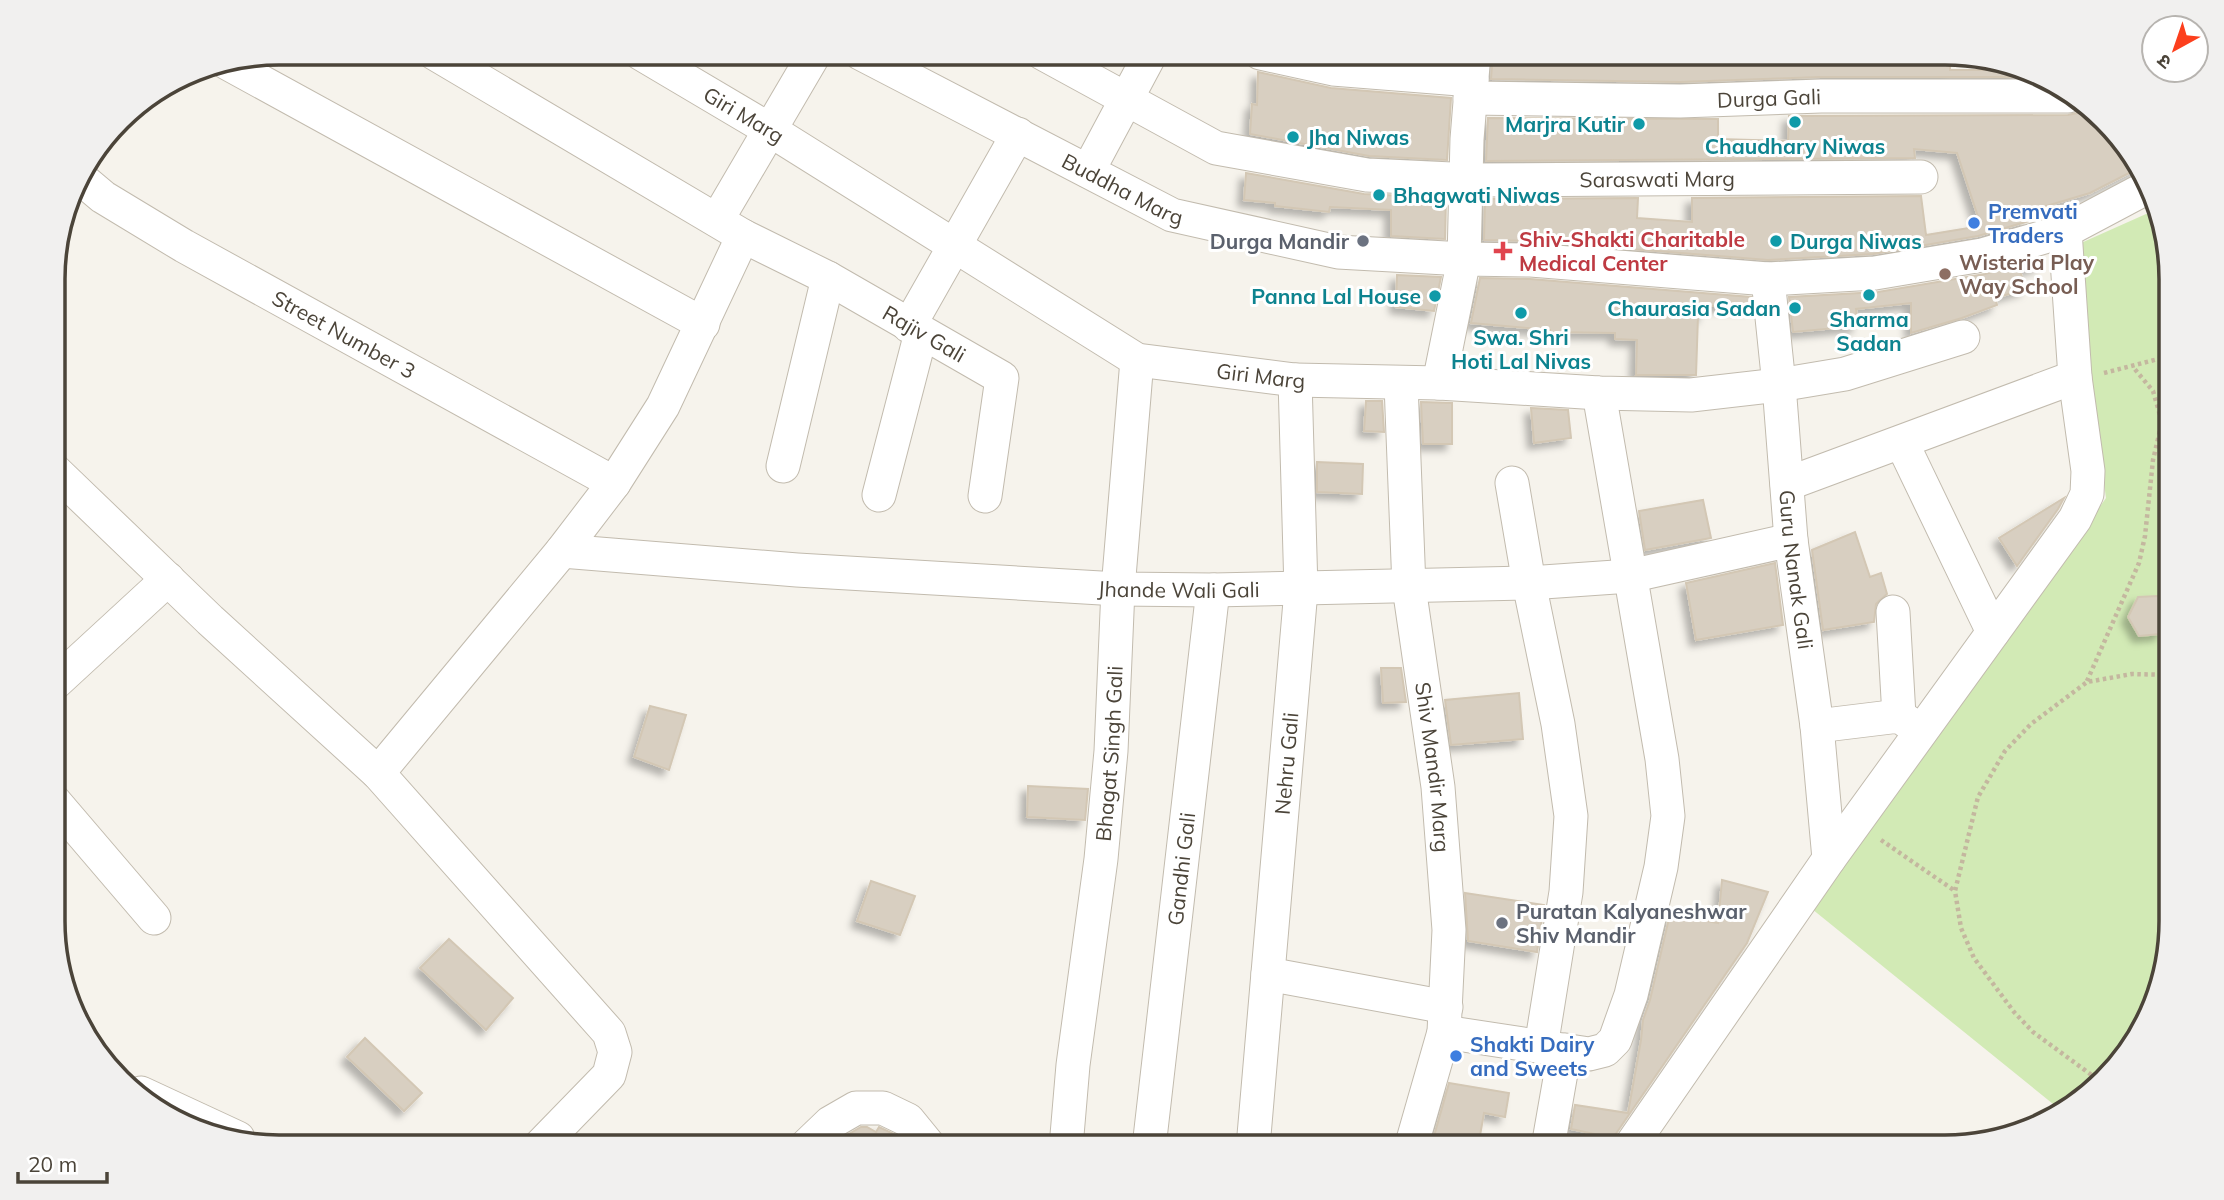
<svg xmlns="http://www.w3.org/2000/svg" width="2224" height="1200" font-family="Mulish,'Noto Sans Devanagari',sans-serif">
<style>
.green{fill:#d2eab5}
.building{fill:#d8cfc1;stroke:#d3c7b4;stroke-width:2;filter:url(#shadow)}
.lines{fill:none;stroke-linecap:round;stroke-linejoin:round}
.minor-casing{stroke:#c2bbae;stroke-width:35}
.path{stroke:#c4b79f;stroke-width:4.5;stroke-dasharray:3.5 3.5;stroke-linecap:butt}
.minor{stroke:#fff;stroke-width:33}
.culture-dot{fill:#0f9aa8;stroke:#fff;stroke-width:2.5}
.shop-dot{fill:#3f7fe0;stroke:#fff;stroke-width:2.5}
.worship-dot{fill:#6b7280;stroke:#fff;stroke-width:2.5}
.health-dot{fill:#e0444e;stroke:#fff;stroke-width:2.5}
.education-dot{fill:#8d6e63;stroke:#fff;stroke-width:2.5}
.labels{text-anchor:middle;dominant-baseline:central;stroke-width:6;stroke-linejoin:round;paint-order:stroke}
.street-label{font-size:21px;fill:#4b4439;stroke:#fff}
.culture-label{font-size:21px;font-weight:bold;fill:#0d838f;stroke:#fff;text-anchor:end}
.shop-label{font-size:21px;font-weight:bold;fill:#366cbe;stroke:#fff;text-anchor:start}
.health-label{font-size:21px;font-weight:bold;fill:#be3a42;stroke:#fff;text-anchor:start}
.worship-label{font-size:21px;font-weight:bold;fill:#5b616d;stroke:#fff;text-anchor:end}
.education-label{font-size:21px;font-weight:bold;fill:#785e54;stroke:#fff;text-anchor:start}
.rim{fill:none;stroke:#4b4439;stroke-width:3.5}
</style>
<defs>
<filter id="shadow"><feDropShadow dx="-6" dy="6" stdDeviation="3.5" flood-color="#0004"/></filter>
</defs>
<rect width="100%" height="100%" fill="#f6f3ec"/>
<path class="green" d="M2155 210 2170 250 2171 922 2148 1022 2071 1110 2063 1112 1812 909 2106 498 2072 247Z"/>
<g class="building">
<path d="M1369 52H1455L1454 59Z"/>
<path d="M1493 52H1592L1670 57 1709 55V52H1879V59L1950 60V70H1998V65L2046 77H1820L1680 82 1491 79Z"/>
<path d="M1258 72 1331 88 1451 98 1447 160 1369 156 1250 134 1252 104 1257 105Z"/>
<path d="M2082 108 2133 153 2139 168 2090 193 2026 212 2029 221 1978 236 1873 254 1768 260 1532 241 1484 240 1485 199 1638 198 1637 218 1692 222V198L1921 196 1926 235 1981 226 1957 153 1914 149 1915 158 1486 161 1488 118 1718 119V139L1788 141 1789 116 2068 115 2077 113Z"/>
<path d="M1246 173 1364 194 1446 198 1445 239 1391 236V210L1330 207 1329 212 1275 206V203L1244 200Z"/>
<path d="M2038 259 2040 266 2020 271 2026 289 1995 298 1997 305 1962 318 1911 333V303L1856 309 1858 326 1793 332 1789 297 1878 292 1985 274Z"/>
<path d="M1397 275 1441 277 1434 311 1396 307Z"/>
<path d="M1480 278 1530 279 1751 297V306H1704V316H1698L1696 375H1636L1637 340 1615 339V333L1550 332V330L1471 323Z"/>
<path d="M1366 401H1382L1384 432 1364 431Z"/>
<path d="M1421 402 1452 403V444H1423Z"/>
<path d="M1531 408 1568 410 1571 438 1534 443Z"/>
<path d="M1317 462 1363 464 1362 494 1317 492Z"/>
<path d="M2064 498 2058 509 2017 566 1999 538Z"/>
<path d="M1703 500 1711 538 1645 550 1639 511Z"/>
<path d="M1855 532 1870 577 1881 573 1887 594 1876 604 1874 622 1823 630 1812 550Z"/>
<path d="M1775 563 1783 625 1696 640 1686 583Z"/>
<path d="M2158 596 2170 615 2160 634 2139 636 2128 617 2138 597Z"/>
<path d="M1381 668H1401L1406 702 1383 703Z"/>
<path d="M1519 693 1523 739 1451 745 1445 700Z"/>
<path d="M650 706 686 715 669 770 634 757Z"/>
<path d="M1028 786 1088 789 1085 820 1027 817Z"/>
<path d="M1722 880 1768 892 1747 943 1613 1138 1571 1129 1575 1105 1628 1113 1641 1040 1643 1020 1650 1000 1670 914 1718 923Z"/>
<path d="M871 881 915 896 900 935 857 921Z"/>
<path d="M1465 893 1544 905 1537 952 1468 941Z"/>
<path d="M449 939 513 998 486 1030 420 968Z"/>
<path d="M365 1038 422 1093 404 1111 347 1057Z"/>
<path d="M1449 1083 1509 1093 1505 1117 1484 1113 1478 1147H1431Z"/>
<path d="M861 1127H867L876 1132 879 1127 896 1135 905 1147H832L842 1138Z"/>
</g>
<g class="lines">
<defs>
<g id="minor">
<path id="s1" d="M640 53 770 130 1137 360 1295 380 1439 383 1599 393 1691 395 1779 385 1845 374 1963 337"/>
<path id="s2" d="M860 53 1172 215 1338 252 1464 259 1531 260 1768 279 1875 273 1982 255 2065 231 2146 188"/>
<path id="s3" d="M1042 53 1216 148 1367 175 1473 180 1921 177"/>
<path d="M1260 53 1333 69 1472 80"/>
<path d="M227 63 703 324"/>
<path id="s4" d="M1470 98 1680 101 1821 96H2068"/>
<path d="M1088 171 1151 53"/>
<path id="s5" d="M78 176 103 197 184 246 614 483"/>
<path d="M717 220 815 53"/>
<path id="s6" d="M743 236 828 278 1002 378 985 496"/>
<path id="s7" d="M1768 279 1779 385 1791 540 1817 726 1829 859"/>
<path d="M909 326 1018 134"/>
<path d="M1439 383 1464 259 1467 139 1474 53"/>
<path id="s8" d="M1401 384 1409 587 1438 787 1449 930 1444 1032 1411 1147"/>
<path d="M1902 443 1993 632"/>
<path d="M783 466 828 278"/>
<path d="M53 469 210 620 378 773 609 1033 615 1052 609 1075 539 1147"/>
<path d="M1512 483 1529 583 1558 724 1571 816 1566 892 1541 1047"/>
<path d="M1787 484 2075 377"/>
<path d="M879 495 921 333"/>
<path id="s9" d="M562 551 797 570 1118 589 1213 590 1529 583 1630 576 1791 540"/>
<path d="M1893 612 1899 716"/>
<path d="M54 684 168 579"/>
<path d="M1817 726 1899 716 1921 731"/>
<path d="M378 773 562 551 614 483 663 406 743 236 434 53"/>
<path d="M54 801 154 918"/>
<path d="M1268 974 1446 1007"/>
<path d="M1444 1032 1589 1054 1605 1050 1615 1040 1631 995 1661 867 1668 816 1662 759 1599 393"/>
<path d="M141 1093 238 1138"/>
<path d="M805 1147 830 1123 856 1108H883L908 1120 930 1147"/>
<path id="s10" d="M1066 1147 1073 1065 1101 859 1111 751 1118 589 1137 360"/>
<path id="s11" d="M1149 1147 1213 590"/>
<path id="s12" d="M1253 1147 1301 590 1295 380"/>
<path d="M1548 1147 1565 1050"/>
<path d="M1630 1147 1829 859 2075 519 2087 494 2088 471 2075 377 2065 231"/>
</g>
</defs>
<use href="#minor" class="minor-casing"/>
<g class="path">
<path d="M2104 373 2170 356"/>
<path d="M2162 421 2170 410"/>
<path d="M2087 681 2139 563 2145 536 2153 460 2162 422 2153 391 2133 367"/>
<path d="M1881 840 1955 891"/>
<path d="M2097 1079 2033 1032 2014 1012 1974 958 1961 928 1955 891 1978 797 2005 751 2031 724 2087 682 2132 674 2171 675"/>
</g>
<use href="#minor" class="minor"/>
</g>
<g class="culture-dot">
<circle cx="1795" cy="122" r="7"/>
<circle cx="1639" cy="124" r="7"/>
<circle cx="1293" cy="137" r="7"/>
<circle cx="1379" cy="195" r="7"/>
<circle cx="1776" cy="241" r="7"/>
<circle cx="1869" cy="295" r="7"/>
<circle cx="1435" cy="296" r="7"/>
<circle cx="1795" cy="308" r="7"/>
<circle cx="1521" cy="313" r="7"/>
</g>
<g class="shop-dot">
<circle cx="1974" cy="223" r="7"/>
<circle cx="1456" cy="1056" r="7"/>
</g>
<g class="worship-dot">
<circle cx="1363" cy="241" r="7"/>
<circle cx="1502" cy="923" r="7"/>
</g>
<path class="health-dot" d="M1499.5 240.5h7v7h7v7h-7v7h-7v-7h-7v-7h7z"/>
<circle class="education-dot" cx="1945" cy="274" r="7"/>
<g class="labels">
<g class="street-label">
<text stroke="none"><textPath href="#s4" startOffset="299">Durga Gali</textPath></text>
<text stroke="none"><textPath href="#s1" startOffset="121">Giri Marg</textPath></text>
<text stroke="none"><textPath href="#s3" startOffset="642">Saraswati Marg</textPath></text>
<text stroke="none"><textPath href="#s2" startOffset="296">Buddha Marg</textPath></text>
<text stroke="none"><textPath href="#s5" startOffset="310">Street Number 3</textPath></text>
<text stroke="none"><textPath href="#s6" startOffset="206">Rajiv Gali</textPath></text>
<text stroke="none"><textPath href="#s1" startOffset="709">Giri Marg</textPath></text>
<text stroke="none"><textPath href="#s7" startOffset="292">Guru Nanak Gali</textPath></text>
<text stroke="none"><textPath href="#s9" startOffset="618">Jhande Wali Gali</textPath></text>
<text stroke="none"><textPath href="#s10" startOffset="396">Bhagat Singh Gali</textPath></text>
<text stroke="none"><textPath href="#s12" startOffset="385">Nehru Gali</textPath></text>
<text stroke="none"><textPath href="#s8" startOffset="385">Shiv Mandir Marg</textPath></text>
<text stroke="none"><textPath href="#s11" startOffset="280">Gandhi Gali</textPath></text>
</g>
<g class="culture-label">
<text x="1625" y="124">Marjra Kutir</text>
<text x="1307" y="137" text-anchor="start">Jha Niwas</text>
<text x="1795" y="146" text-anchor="middle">Chaudhary Niwas</text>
<text x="1393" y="195" text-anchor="start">Bhagwati Niwas</text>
<text x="1790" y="241" text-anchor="start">Durga Niwas</text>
<text x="1421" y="296">Panna Lal House</text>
<text x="1781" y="308">Chaurasia Sadan</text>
<text x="1869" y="319" text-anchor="middle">Sharma<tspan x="1869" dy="24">Sadan</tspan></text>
<text x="1521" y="337" text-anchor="middle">Swa. Shri<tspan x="1521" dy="24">Hoti Lal Nivas</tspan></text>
</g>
<g class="shop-label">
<text x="1988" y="211">Premvati<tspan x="1988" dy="24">Traders</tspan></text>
<text x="1470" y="1044">Shakti Dairy<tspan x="1470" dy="24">and Sweets</tspan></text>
</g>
<g class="health-label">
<text x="1519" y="239">Shiv-Shakti Charitable<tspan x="1519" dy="24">Medical Center</tspan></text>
</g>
<g class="worship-label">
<text x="1349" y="241">Durga Mandir</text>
<text x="1516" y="911" text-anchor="start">Puratan Kalyaneshwar<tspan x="1516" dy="24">Shiv Mandir</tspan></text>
</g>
<g class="education-label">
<text x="1959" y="262">Wisteria Play<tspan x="1959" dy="24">Way School</tspan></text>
</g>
</g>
<path d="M0 0H2224V1200H0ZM279 65H1945A214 214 0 0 1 2159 279V921A214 214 0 0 1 1945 1135H279A214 214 0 0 1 65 921V279A214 214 0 0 1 279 65Z" fill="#f1f0ef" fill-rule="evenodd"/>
<path class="rim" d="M279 65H1945A214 214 0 0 1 2159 279V921A214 214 0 0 1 1945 1135H279A214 214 0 0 1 65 921V279A214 214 0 0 1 279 65Z"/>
<g transform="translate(2175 49) rotate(220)"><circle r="33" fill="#ffffff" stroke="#b7b4b0" stroke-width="2"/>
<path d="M0-5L12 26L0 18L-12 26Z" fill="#fc3f1d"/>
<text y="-10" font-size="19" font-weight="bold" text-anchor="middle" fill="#4b4439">उ</text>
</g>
<path d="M18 1172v10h89v-10" fill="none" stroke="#4b4439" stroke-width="3.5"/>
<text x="28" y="1172" font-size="21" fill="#4b4439" stroke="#ffffff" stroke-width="5" paint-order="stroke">20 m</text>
</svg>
